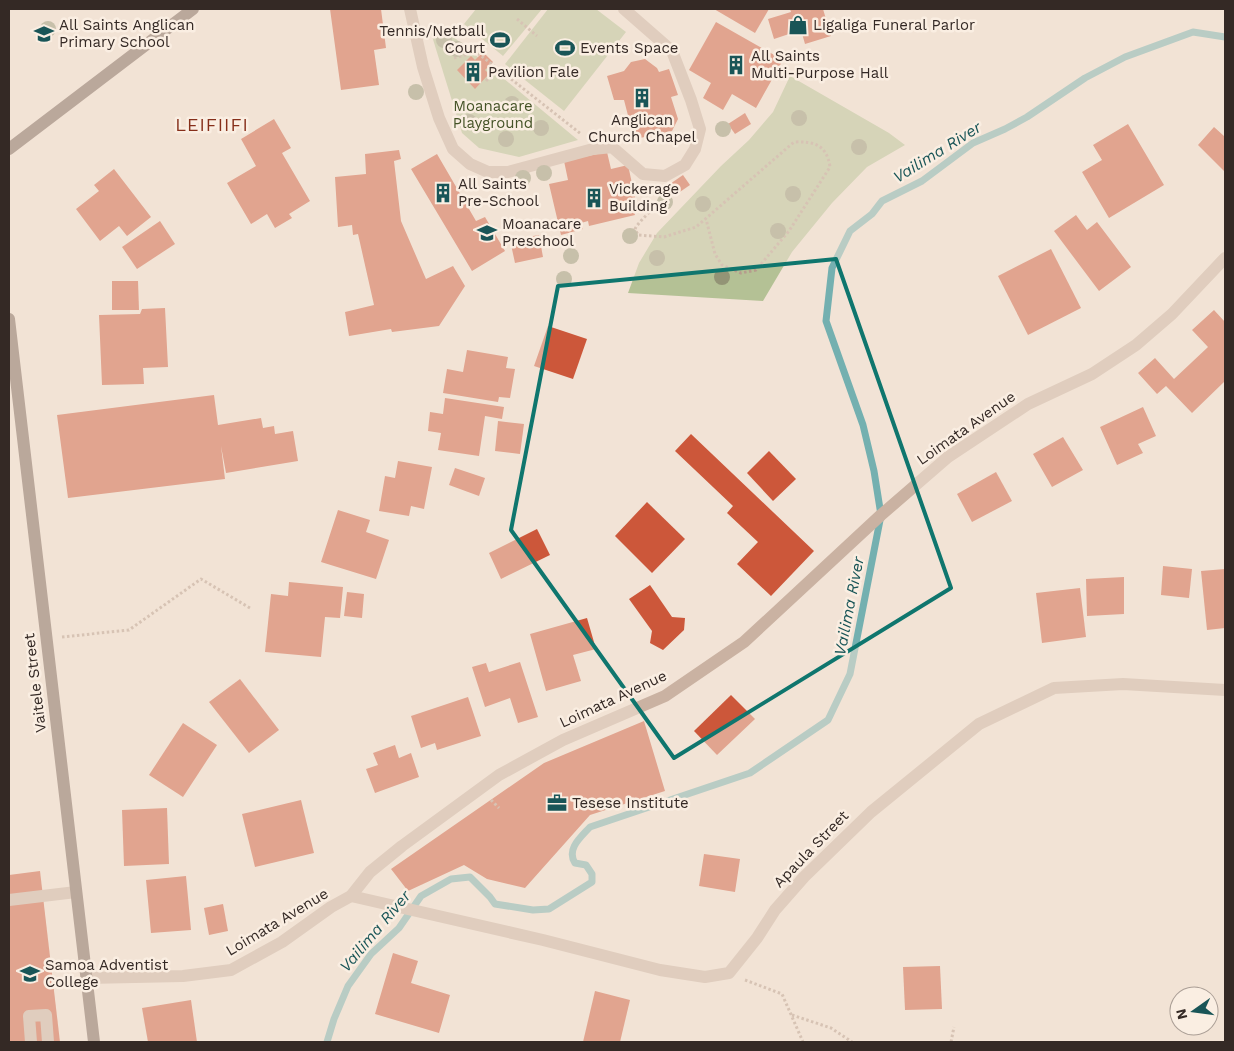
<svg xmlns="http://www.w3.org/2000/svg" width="1234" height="1051" font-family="'Work Sans',sans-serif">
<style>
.green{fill:#b4c195}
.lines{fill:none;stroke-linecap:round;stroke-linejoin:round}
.stream{stroke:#74b0b0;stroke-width:7}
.building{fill:#cc573a}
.path{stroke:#b69c8c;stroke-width:3;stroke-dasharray:2.5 2.5;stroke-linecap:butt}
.minor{stroke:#cab2a2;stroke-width:12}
.major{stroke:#775f55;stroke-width:12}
.tree{fill:#939476}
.marked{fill:none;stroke:#0f766e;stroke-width:4;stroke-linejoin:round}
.labels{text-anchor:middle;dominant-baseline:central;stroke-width:5;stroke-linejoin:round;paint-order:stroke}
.poi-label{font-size:15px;fill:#342925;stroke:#faeee2;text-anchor:start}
.park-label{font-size:15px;fill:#455327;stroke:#faeee2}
.street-label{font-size:15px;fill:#342925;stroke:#faeee2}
.water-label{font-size:16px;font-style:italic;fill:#195557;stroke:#faeee2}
.quarter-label{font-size:18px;letter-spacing:1px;fill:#862f1a;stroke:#faeee2}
</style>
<rect width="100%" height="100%" fill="#f2e3d6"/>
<g class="green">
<path d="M476 9H542L503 56 464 24Z"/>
<path d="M548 9H596L626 32 564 111 505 64Z"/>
<path d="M444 29 578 140 519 157 479 148 462 133 431 33Z"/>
<path d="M790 76 889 133 905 145 867 167 832 203 792 252 763 301 628 293 639 263 657 233 721 166 749 140 773 112Z"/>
</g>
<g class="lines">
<path class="stream" d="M327 1042 334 1019 348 986 371 954 399 928 421 896 451 879 470 877 490 897 495 904 533 910 549 909 592 882V874L586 865 575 863C566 849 581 837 590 827L750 773 828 720 850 674 881 515 874 471 863 425 826 321 832 268 850 231 872 214 882 201 922 181 973 143 1005 129 1027 117 1085 78 1125 57 1193 32 1225 37"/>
</g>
<g class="building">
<path d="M330 9H381L386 48 374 50 379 85 341 90Z"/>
<path d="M714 9H769L755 33Z"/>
<path d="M790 9H823L831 36 805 44 801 30 774 39 768 19 791 12Z"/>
<path d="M716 22 783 60 756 108 732 94 723 110 703 98 711 83 689 70Z"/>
<path d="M483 52 493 62 485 70 489 74 475 89 457 70 471 56 475 60Z"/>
<path d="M645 59 657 68 659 72 669 69 678 95 671 97 678 119 672 131 640 138 632 131 624 100H614L607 76 624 71 631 62Z"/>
<path d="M745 113 751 124 735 134 728 124Z"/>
<path d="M274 119 291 148 282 153 310 201 289 214 292 218 275 228 267 214 251 224 227 183 256 166 241 139Z"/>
<path d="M1128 124 1164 185 1109 218 1082 172 1102 160 1093 145Z"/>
<path d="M1214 127 1224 136 1225 134V172L1198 145Z"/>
<path d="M399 150 401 159 394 161 401 221 426 279 453 266 465 286 439 326 392 332 391 329 349 336 345 312 374 305 358 234 353 235 352 225 338 227 335 177 366 174 365 154Z"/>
<path d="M607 152 611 169 628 165 638 211 634 212 635 215 589 226 588 221 581 223 583 229 561 235 549 184 568 180 564 161Z"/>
<path d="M437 154 476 221 485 217 505 251 472 271 411 169Z"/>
<path d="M114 169 151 217 127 236 119 226 100 241 76 209 99 191 94 185Z"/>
<path d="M683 175 690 185 674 196 667 186Z"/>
<path d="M1076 215 1087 230 1097 222 1131 267 1099 291 1054 231Z"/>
<path d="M160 221 175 244 137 269 122 247Z"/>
<path d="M539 235 543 257 515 263 510 240Z"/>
<path d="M1051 249 1081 308 1028 335 998 276Z"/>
<path d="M112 281H138L139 310H112Z"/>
<path d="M165 308 168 367 143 368 144 384 102 385 99 315 140 314 142 309Z"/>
<path d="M1214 310 1225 322V381L1192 413 1166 386 1157 394 1138 373 1155 358 1174 379 1208 347 1192 330Z"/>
<path d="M548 326 587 339 573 379 534 366Z"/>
<path d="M467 350 508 357 506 368 515 369 510 398 499 397 498 402 443 393 447 369 463 372Z"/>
<path d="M214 395 218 425 261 418 263 428 274 426 275 434 293 431 298 461 226 473 221 446 225 479 68 498 57 415Z"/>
<path d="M445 398 504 407 502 419 485 416 479 456 438 450 441 433 428 431 430 412 443 414Z"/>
<path d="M1143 407 1156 436 1138 444 1143 453 1117 465 1100 427Z"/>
<path d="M498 421 524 424 520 454 495 451Z"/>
<path d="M691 434 814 551 771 596 737 564 758 542 727 513 733 506 675 451Z"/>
<path d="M1063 437 1083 470 1052 487 1033 454Z"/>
<path d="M769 451 796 479 773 501 747 473Z"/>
<path d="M398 461 432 467 424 509 411 506 409 516 379 511 385 476 395 478Z"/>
<path d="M455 468 485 478 479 496 449 485Z"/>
<path d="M996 472 1012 501 972 522 957 494Z"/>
<path d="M647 502 685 539 652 573 615 536Z"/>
<path d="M338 510 370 520 366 532 389 540 376 579 321 562Z"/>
<path d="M537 529 550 555 501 579 489 553Z"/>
<path d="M1163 566 1192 569 1189 598 1161 595Z"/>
<path d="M1225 569V628L1207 630 1201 571Z"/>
<path d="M1124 577V614L1087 616 1086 579Z"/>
<path d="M289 582 343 587 340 618 325 617 321 657 265 652 271 594 288 596Z"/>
<path d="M650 585 672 617 685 618 684 630 663 650 650 643 652 631 629 599Z"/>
<path d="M1080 588 1086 637 1042 643 1036 593Z"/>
<path d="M347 592 364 594 362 618 344 616Z"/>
<path d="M587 618 596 649 573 655 581 681 546 691 530 634Z"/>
<path d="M520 662 538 717 518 723 510 698 485 707 472 667 486 663 489 672Z"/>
<path d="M240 679 279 730 249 753 209 702Z"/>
<path d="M731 695 755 719 717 755 694 731Z"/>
<path d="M468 697 481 736 437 750 435 743 421 748 411 716Z"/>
<path d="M644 721 665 791 590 815 525 888 487 879 464 865 408 891 391 869 544 763Z"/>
<path d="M183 723 217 745 183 797 149 775Z"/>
<path d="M395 745 399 758 411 753 419 777 375 793 366 769 378 765 373 753Z"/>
<path d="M301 800 314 853 255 867 242 814Z"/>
<path d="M167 808 169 864 124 866 122 810Z"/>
<path d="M704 854 740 859 735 892 699 886Z"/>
<path d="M40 871 60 1042H9V875Z"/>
<path d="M186 876 191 930 151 933 146 880Z"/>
<path d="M223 904 228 931 209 935 204 908Z"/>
<path d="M393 953 418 961 411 983 450 995 439 1033 375 1014Z"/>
<path d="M940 966 942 1009 905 1010 903 967Z"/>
<path d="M595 991 630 1000 620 1042H583Z"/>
<path d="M191 1000 197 1042H148L142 1008Z"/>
</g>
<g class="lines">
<g class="path">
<path d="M517 19 537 36"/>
<path d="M454 58 476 52 497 68"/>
<path d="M486 81 497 68 581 134"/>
<path d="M662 191C660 207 642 216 635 229L638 235 664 237 696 227 794 142C814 141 827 145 830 167L789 231 756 270 741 273 722 265 715 254 706 219"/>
<path d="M62 637 129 630 201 579 250 608"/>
<path d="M491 800 499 808"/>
<path d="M745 980 782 994 803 1042"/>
<path d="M792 1015 831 1028 852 1042"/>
<path d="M951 1042 954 1027"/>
</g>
<g class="minor">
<path d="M410 9 423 67 439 118 453 149 470 164 488 172H508L593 149 612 147 643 174 665 176 685 165 695 149 700 129 691 100 672 51 624 9"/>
<path d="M351 896 543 940 660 970 705 977 729 973 757 938 775 910 804 877 871 812 979 724 1054 688 1123 684 1225 690"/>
<path d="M9 900 76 892"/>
<path d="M87 978 183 976 231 970 282 942 331 907 351 896 370 872 402 846 499 775 563 740 665 696 744 642 881 515 948 457 1028 404 1092 374 1136 345 1172 314 1225 258"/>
<path d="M31 1042 29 1016 46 1015 48 1042"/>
</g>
<g class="major">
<path d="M9 149 193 9"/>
<path d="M9 319 94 1042"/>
</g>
</g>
<g class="tree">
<circle cx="48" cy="29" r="8"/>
<circle cx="444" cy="40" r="8"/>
<circle cx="457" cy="49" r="8"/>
<circle cx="416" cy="92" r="8"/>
<circle cx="512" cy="104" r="8"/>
<circle cx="799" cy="118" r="8"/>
<circle cx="469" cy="122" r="8"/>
<circle cx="541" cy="128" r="8"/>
<circle cx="723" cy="129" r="8"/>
<circle cx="506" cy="139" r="8"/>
<circle cx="859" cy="147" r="8"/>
<circle cx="544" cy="173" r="8"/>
<circle cx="523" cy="178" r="8"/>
<circle cx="793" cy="194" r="8"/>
<circle cx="665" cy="202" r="8"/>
<circle cx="703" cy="204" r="8"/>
<circle cx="778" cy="231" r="8"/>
<circle cx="630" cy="236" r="8"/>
<circle cx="571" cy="256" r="8"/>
<circle cx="657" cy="258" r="8"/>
<circle cx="722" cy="277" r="8"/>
<circle cx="564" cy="279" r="8"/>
</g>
<path d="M0 0H1234V1051H0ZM836 259 951 588 674 758 511 530 558 286Z" fill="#f2e3d6" fill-opacity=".55" fill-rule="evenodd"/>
<path class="marked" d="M836 259 951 588 674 758 511 530 558 286Z"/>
<defs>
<symbol id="shop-bare" viewBox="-9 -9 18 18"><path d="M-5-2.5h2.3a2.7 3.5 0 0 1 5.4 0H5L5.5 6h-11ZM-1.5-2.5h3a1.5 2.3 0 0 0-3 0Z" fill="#195557" stroke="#faeee2" stroke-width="2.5" paint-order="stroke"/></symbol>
<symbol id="school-bare" viewBox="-9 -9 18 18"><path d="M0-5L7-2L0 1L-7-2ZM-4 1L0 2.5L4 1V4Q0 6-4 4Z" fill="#195557" stroke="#faeee2" stroke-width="2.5" paint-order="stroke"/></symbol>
<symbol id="stadium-bare" viewBox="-9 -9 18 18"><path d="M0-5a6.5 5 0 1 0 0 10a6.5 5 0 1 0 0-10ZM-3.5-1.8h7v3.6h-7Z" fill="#195557" stroke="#faeee2" stroke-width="2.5" paint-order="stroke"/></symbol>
<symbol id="building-bare" viewBox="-9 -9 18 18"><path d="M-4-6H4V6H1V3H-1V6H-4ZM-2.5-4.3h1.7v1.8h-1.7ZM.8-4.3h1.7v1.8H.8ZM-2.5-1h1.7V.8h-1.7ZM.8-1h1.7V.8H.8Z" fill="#195557" stroke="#faeee2" stroke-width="2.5" paint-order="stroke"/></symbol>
<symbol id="office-bare" viewBox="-9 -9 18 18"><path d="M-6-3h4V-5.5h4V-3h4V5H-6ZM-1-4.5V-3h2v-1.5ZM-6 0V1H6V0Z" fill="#195557" stroke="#faeee2" stroke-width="2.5" paint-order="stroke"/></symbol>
</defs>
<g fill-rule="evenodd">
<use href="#shop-bare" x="784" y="11" width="28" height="28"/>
<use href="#school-bare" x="30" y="20" width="28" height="28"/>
<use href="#stadium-bare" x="486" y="26" width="28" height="28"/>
<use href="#stadium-bare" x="551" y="34" width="28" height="28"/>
<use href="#building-bare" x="722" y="51" width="28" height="28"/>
<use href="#building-bare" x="459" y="58" width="28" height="28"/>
<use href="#building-bare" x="628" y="84" width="28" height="28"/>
<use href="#building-bare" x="429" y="179" width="28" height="28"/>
<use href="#building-bare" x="580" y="184" width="28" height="28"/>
<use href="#school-bare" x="473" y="219" width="28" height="28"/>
<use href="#office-bare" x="543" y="789" width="28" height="28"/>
<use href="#school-bare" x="16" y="960" width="28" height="28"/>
</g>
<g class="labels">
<g class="poi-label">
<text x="59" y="25">All Saints Anglican<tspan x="59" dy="17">Primary School</tspan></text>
<text x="813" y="25">Ligaliga Funeral Parlor</text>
<text x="485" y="31" text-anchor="end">Tennis/Netball<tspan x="485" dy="17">Court</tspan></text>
<text x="580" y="48">Events Space</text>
<text x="751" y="56">All Saints<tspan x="751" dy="17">Multi-Purpose Hall</tspan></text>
<text x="488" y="72">Pavilion Fale</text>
<text x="642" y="120" text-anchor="middle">Anglican<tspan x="642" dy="17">Church Chapel</tspan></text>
<text x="458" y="184">All Saints<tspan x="458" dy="17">Pre-School</tspan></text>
<text x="609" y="189">Vickerage<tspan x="609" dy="17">Building</tspan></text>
<text x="502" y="224">Moanacare<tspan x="502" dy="17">Preschool</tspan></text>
<text x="572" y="803">Tesese Institute</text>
<text x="45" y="965">Samoa Adventist<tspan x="45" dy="17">College</tspan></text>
</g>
<g class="park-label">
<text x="493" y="106">Moanacare<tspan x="493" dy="17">Playground</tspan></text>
</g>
<g class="street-label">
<text transform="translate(966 428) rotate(-35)">Loimata Avenue</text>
<text transform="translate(35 683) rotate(-97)">Vaitele Street</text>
<text transform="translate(613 699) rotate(-25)">Loimata Avenue</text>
<text transform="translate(811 849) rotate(-46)">Apaula Street</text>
<text transform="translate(277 922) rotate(-31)">Loimata Avenue</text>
</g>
<g class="water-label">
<text transform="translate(937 152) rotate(-32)">Vailima River</text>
<text transform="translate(849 606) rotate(-79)">Vailima River</text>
<text transform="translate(375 931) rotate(-50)">Vailima River</text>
</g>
<g class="quarter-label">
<text x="212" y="124">LEIFIIFI</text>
</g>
</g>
<rect width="1234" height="1051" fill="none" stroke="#342925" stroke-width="20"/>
<g transform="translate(1194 1011) rotate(256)"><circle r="24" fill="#faeee2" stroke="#ab9f96"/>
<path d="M0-4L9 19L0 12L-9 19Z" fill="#195557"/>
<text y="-8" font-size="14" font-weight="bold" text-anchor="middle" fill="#342925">N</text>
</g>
</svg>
